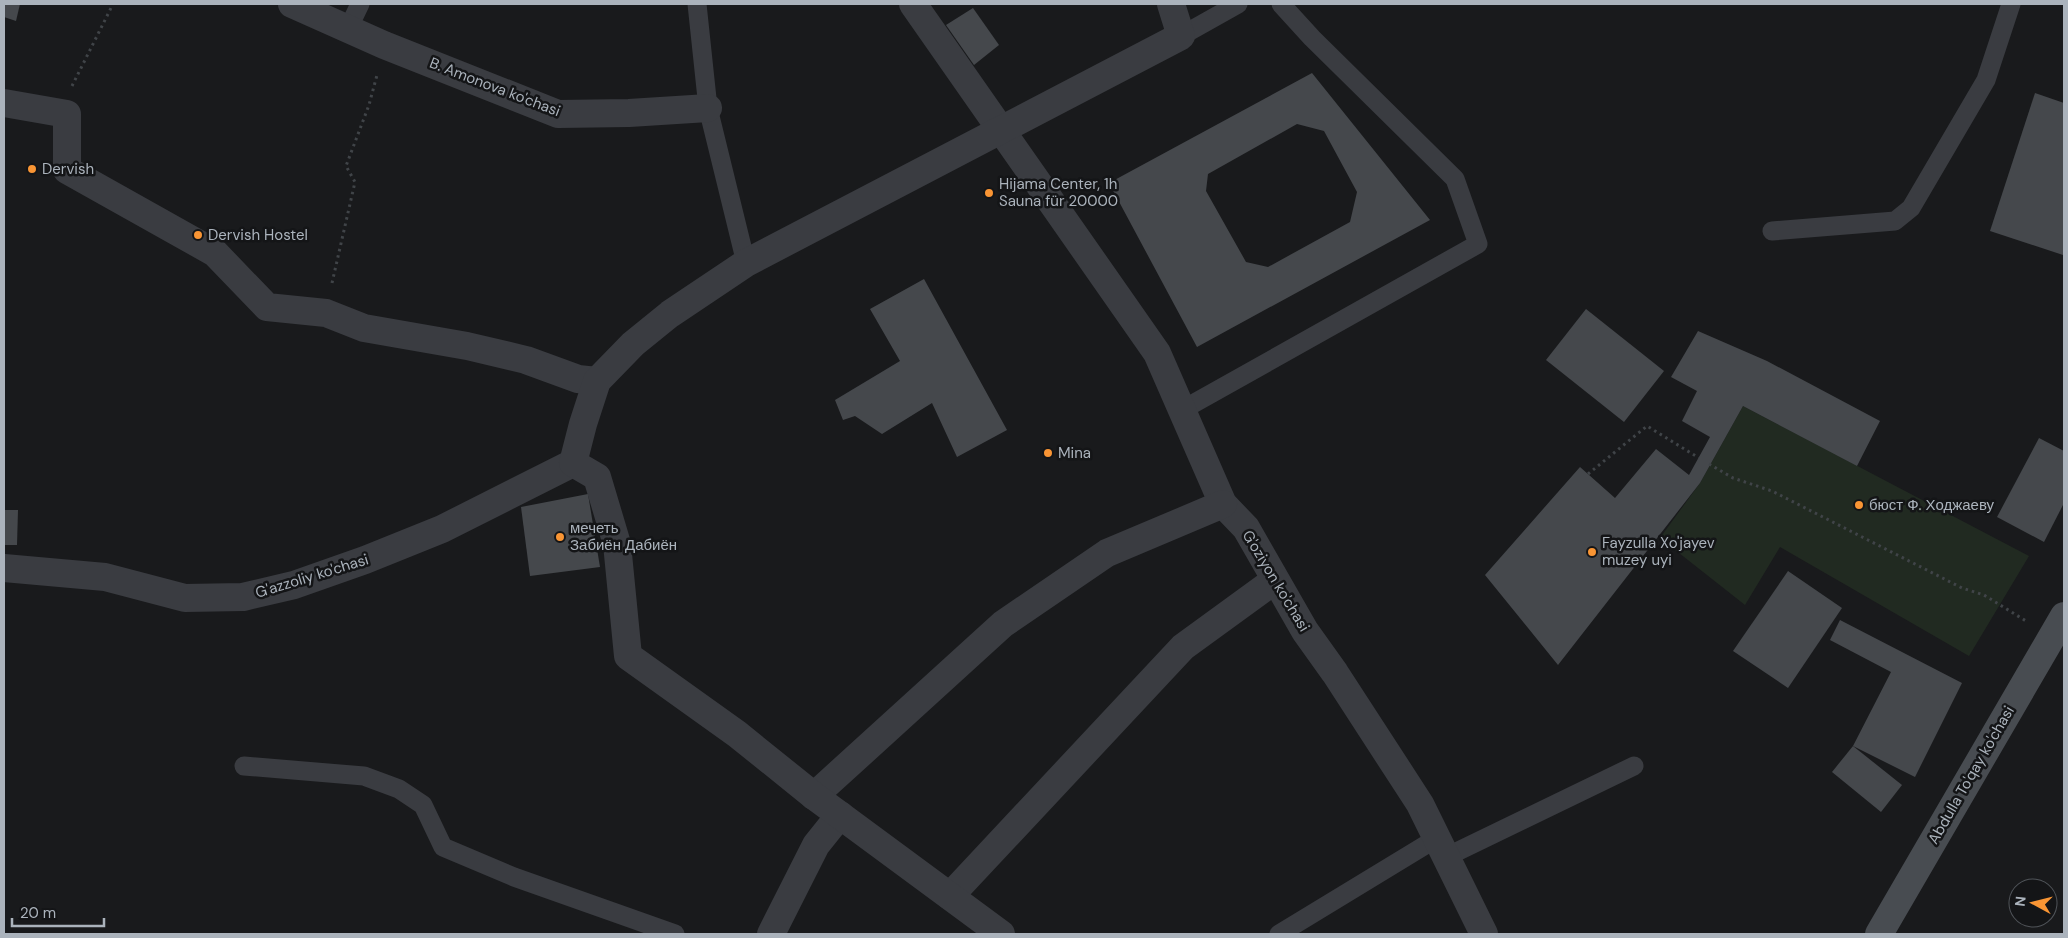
<svg xmlns="http://www.w3.org/2000/svg" width="2068" height="938" font-family="'DM Sans',sans-serif">
<style>
.green{fill:#212a21}
.building{fill:#45484c;fill-rule:evenodd}
.lines{fill:none;stroke-linecap:round;stroke-linejoin:round}
.path{stroke:#404448;stroke-width:3;stroke-dasharray:2.5 4;stroke-linecap:butt}
.lane{stroke:#3a3c41;stroke-width:19}
.street{stroke:#3a3c41;stroke-width:28}
.secondary{stroke:#484c51;stroke-width:28}
.poi-dot{fill:#f99534;stroke:#141517;stroke-width:2}
.labels{text-anchor:middle;dominant-baseline:central;stroke-width:5;stroke-linejoin:round;paint-order:stroke}
.street-label{font-size:15px;fill:#abb3bc;stroke:#141517}
.poi-label{font-size:15px;fill:#abb3bc;stroke:#141517;text-anchor:start}
</style>
<rect width="100%" height="100%" fill="#191a1c"/>
<path class="green" d="M1743 406 2029 556 1969 656 1780 547 1745 605 1660 538 1700 483Z"/>
<g class="building">
<path d="M4 4H20L16 21 4 17Z"/>
<path d="M973 8 999 45 974 65 946 25Z"/>
<path d="M1312 73 1430 220 1197 347 1109 183ZM1297 124 1324 131 1357 192 1350 222 1268 267 1246 262 1206 191 1208 174Z"/>
<path d="M2035 93 2064 103 2063 255 1990 231Z"/>
<path d="M924 279 1007 430 957 457 932 403 882 434 855 416 843 420 835 400 900 361 870 309Z"/>
<path d="M1586 309 1664 371 1624 422 1546 360Z"/>
<path d="M1698 331 1767 361 1880 421 1857 466 1743 406 1700 483 1558 665 1485 575 1580 467 1615 498 1656 449 1689 475 1710 437 1682 421 1697 391 1671 377Z"/>
<path d="M2039 438 2064 451V503L2044 542 1997 517Z"/>
<path d="M588 494 600 567 530 576 521 507Z"/>
<path d="M4 510H18L17 545H4Z"/>
<path d="M1788 571 1842 608 1788 688 1733 651Z"/>
<path d="M1840 620 1962 683 1915 777 1853 746 1891 672 1830 640Z"/>
<path d="M1853 746 1902 785 1881 812 1832 772Z"/>
</g>
<g class="lines">
<g class="path">
<path d="M72 86 113 4"/>
<path d="M332 283 355 182 346 166 369 105 377 75"/>
<path d="M1709 464 1733 478 1772 491 1962 588 1984 595 2026 621"/>
<path d="M1588 474 1647 426 1699 458"/>
</g>
<g class="lane">
<path d="M697 4 708 108 746 263"/>
<path d="M348 29 360 4"/>
<path d="M1181 36 1238 4"/>
<path d="M1772 231 1895 221 1911 208 1986 80 2011 4"/>
<path d="M1182 410 1478 244 1455 179 1312 38 1281 4"/>
<path d="M244 766 364 776 399 789 423 805 443 847 514 877 675 934"/>
<path d="M1446 857 1634 766"/>
<path d="M1279 934 1437 838"/>
</g>
<g class="street">
<path d="M292 4 384 45 558 114 629 113 708 108"/>
<path d="M913 4 1157 353 1223 504 1246 528 1305 631 1335 673 1420 804 1484 934"/>
<path d="M4 103 67 114V170L215 253 267 307 326 313 364 328 467 346 526 360 578 379 597 381"/>
<path d="M4 568 105 577 185 598 243 597 294 585 365 560 442 529 573 463"/>
<path d="M814 796 1003 624 1107 553 1223 504"/>
<path d="M950 896 1183 647 1275 580"/>
<path d="M771 934 816 845 840 815"/>
<path d="M1001 934 814 796 737 734 628 656 617 544 597 477 573 463 583 424 597 381 633 344 670 314 746 263 1181 36 1171 4"/>
</g>
<path class="secondary" d="M1879 934 2064 616"/>
</g>
<g class="poi-dot">
<circle cx="32" cy="169" r="5"/>
<circle cx="989" cy="193" r="5"/>
<circle cx="198" cy="235" r="5"/>
<circle cx="1048" cy="453" r="5"/>
<circle cx="1859" cy="505" r="5"/>
<circle cx="560" cy="537" r="5"/>
<circle cx="1592" cy="552" r="5"/>
</g>
<g class="labels">
<g class="street-label">
<text transform="translate(495 87) rotate(21)">B. Amonova ko'chasi</text>
<text transform="translate(312 576) rotate(-17)">G'azzoliy ko'chasi</text>
<text transform="translate(1276 581) rotate(59)">G'oziyon ko'chasi</text>
<text transform="translate(1971 775) rotate(-60)">Abdulla To'qay ko'chasi</text>
</g>
<g class="poi-label">
<text x="42" y="169">Dervish</text>
<text x="999" y="184">Hijama Center, 1h<tspan x="999" dy="17">Sauna für 20000</tspan></text>
<text x="208" y="235">Dervish Hostel</text>
<text x="1058" y="453">Mina</text>
<text x="1869" y="505">бюст Ф. Ходжаеву</text>
<text x="570" y="528">мечеть<tspan x="570" dy="17">Забиён Дабиён</tspan></text>
<text x="1602" y="543">Fayzulla Xo'jayev<tspan x="1602" dy="17">muzey uyi</tspan></text>
</g>
</g>
<rect width="2068" height="938" fill="none" stroke="#abb3bc" stroke-width="10"/>
<g transform="translate(2033 903) rotate(277)"><circle r="24" fill="#141517" stroke="#505459"/>
<path d="M0-4L9 19L0 12L-9 19Z" fill="#f99534"/>
<text y="-8" font-size="14" font-weight="bold" text-anchor="middle" fill="#abb3bc">N</text>
</g>
<path d="M12 918v8h92v-8" fill="none" stroke="#abb3bc" stroke-width="2.5"/>
<text x="20" y="918" font-size="15" fill="#abb3bc" stroke="#141517" stroke-width="4" paint-order="stroke">20 m</text>
</svg>
